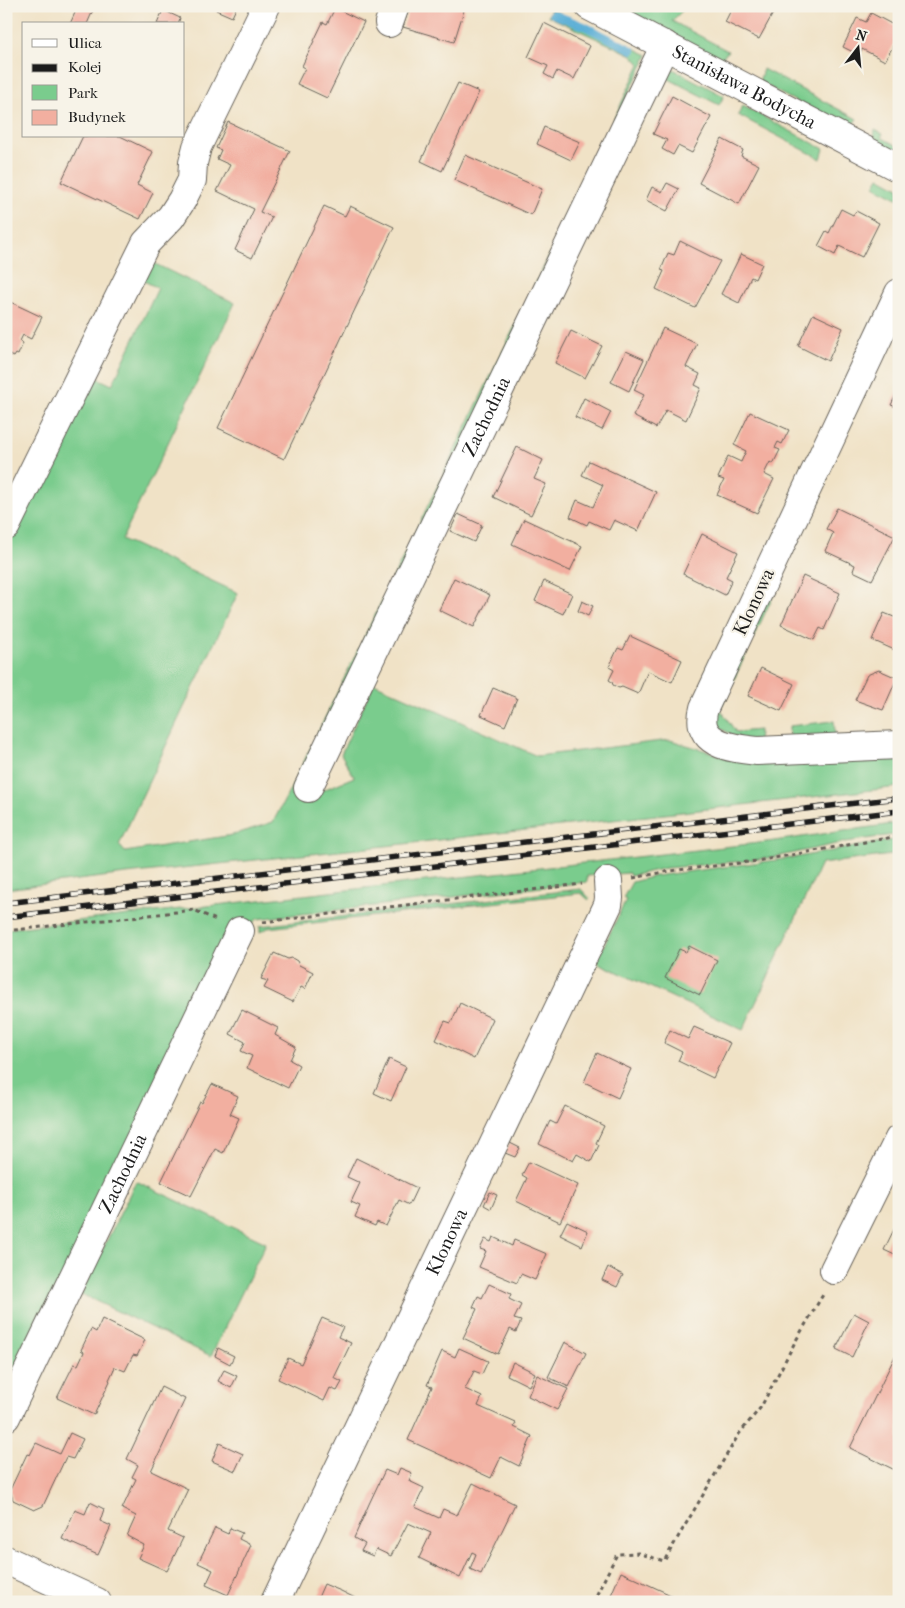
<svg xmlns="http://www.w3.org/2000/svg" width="905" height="1608" font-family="'IM FELL French Canon',serif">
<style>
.green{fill:#7acc8d;stroke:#4b7454}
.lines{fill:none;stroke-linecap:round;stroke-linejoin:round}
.stream{stroke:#5aaed6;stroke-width:8}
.building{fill:#f2afa0}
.minor-casing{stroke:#666158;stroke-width:30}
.path{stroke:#666158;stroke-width:3;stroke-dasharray:4 4;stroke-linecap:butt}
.minor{stroke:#fff;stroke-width:28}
.rail-casing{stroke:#1c1c1c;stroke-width:5.5}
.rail{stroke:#f7f3e8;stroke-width:4;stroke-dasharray:11;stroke-linecap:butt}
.labels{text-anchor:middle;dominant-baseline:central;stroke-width:4.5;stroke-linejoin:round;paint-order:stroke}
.street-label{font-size:19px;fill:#1c1c1c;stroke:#f7f3e8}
</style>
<rect width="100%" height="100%" fill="#f7f3e8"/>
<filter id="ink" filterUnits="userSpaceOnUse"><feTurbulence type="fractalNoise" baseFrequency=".02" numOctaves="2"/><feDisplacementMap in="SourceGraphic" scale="10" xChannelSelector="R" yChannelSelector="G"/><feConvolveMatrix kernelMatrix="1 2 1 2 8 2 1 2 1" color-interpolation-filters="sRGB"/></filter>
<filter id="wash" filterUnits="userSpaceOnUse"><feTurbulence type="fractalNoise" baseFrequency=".0096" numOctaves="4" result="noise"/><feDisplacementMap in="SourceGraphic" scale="20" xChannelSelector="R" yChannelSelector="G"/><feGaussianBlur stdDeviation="1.12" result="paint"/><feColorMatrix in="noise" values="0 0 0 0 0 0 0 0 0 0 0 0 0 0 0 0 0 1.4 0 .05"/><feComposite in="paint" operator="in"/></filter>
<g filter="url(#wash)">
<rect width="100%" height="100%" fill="#f0e2c6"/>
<g class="green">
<path d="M615 6H687L672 21 728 51 719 61Z"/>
<path d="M551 9 600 31 648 55 583 184 640 64 632 55 548 16Z"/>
<path d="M667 66 724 96 719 105 663 76Z"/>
<path d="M763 69 857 119 848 129 759 82Z"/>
<path d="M743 106 824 149 821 159 738 115Z"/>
<path d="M875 130 883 134 881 137 899 147V156L873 141Z"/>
<path d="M879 177 899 188V199L874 186Z"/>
<path d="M558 237 311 795 354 777 341 754 374 683 537 756 670 740 730 758 899 751V787L404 844 126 874 6 889V550L91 375 112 385 158 288 138 278 147 260 235 303 122 539 238 593 119 845 125 852 233 835 273 822 291 788Z"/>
<path d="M773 579H781L720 709 736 732 759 730 758 744 745 742 720 728 715 714Z"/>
<path d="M834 721 836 741 789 743V726Z"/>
<path d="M899 823V834L846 842 775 857 745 861 666 868 630 876 629 873 587 876V882L257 919 250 927 6 1387V929L767 842Z"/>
<path d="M899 839V854L821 864 743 1030 596 962 626 900 623 898 632 882 655 876 792 858Z"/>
<path d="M581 889 590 899 589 900 581 893 268 928 260 932V926Z"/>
<path d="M136 1181 266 1243 211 1356 81 1294Z"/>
</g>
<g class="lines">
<path class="stream" d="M553 14 584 26 632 50"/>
</g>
<g id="blocks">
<g class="building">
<path d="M78 6H90L94 8 87 24H70Z"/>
<path d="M217 6H237L232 17 216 10Z"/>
<path d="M410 6 465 7 454 42 403 27Z"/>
<path d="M733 6H777L759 39 725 22Z"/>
<path d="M335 8 364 22 327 98 297 84 305 68 302 66 323 22 327 24Z"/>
<path d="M163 10 180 18 178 24H157Z"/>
<path d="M871 13 899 28V35L885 61 862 49 859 55 843 47 857 18 866 22Z"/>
<path d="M544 23 590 46 574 79 557 71 553 79 544 74 548 66 528 57Z"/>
<path d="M458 83 479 92 442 171 421 161Z"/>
<path d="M672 96 711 117 692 153 678 146 673 155 662 149 667 140 653 134Z"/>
<path d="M228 122 290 151 260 212 272 217 252 258 235 250 254 209 217 191 230 165 217 159 221 150 216 148Z"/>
<path d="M544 127 580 142 571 160 537 144Z"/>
<path d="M83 136H120L153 152 137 185 153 193 140 219 61 182Z"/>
<path d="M722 139 743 150 741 156 759 165 739 204 699 183Z"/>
<path d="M465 155 542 189 531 215 454 180Z"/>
<path d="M667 183 679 189 667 211 646 200 652 187 662 192Z"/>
<path d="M324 206 345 216 350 206 394 227 284 459 218 428Z"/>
<path d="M841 209 853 215 856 211 879 223 862 257 839 246 835 255 818 246 826 231 829 233Z"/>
<path d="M680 241 720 261 695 308 656 289 664 271 661 270 668 253 674 255Z"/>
<path d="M741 254 762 264 755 279 751 277 739 303 721 294Z"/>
<path d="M6 300 42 317 31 339 23 335 20 341 23 343 18 355 16 354 14 357 6 353Z"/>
<path d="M813 314 843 328 828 361 798 346Z"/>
<path d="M663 328 697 344 686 367 700 374 695 385 701 388 686 420 666 410 656 428 633 416 644 395 634 390Z"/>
<path d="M571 331 602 346 585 378 555 363Z"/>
<path d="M626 351 644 359 629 391 611 382Z"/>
<path d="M899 389V408L891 405Z"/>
<path d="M584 398 611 412 602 430 575 417Z"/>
<path d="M750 412 789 430 782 444 778 442 775 448 780 450 773 464 770 462 764 474 774 479 757 513 717 495 724 480 718 478 728 456 741 462 746 451 734 445Z"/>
<path d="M517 447 543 460 534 479 546 484 531 515 493 497Z"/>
<path d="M589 461 656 492 638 531 614 520 609 530 589 521 587 525 570 517 577 500 593 507 603 485 582 475Z"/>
<path d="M837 508 895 536 872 580 853 571 855 565 825 551 833 533 826 529Z"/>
<path d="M458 514 482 525 474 542 450 531Z"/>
<path d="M524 519 582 546 570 571 512 544Z"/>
<path d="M702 534 738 552 726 577 732 580 725 595 683 574Z"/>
<path d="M803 576 840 593 824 630 820 628 814 640 781 625Z"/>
<path d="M454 578 490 595 474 627 439 610Z"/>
<path d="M544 581 572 594 563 614 535 601Z"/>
<path d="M582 601 593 606 588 616 578 611Z"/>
<path d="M884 613 899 619V652L872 640Z"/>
<path d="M630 636 682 660 672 682 648 671 638 694 622 687 619 688 613 685 612 682 609 680 614 670 609 667 618 648 623 650Z"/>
<path d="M761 668 794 684 781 711 748 696Z"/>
<path d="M879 670 897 678 883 710 855 700 867 675Z"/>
<path d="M493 688 517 698 505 726 481 715Z"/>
<path d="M689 946 717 960 700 995 665 978 679 949 686 952Z"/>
<path d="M274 953 288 959 292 958 297 961 299 965 313 972 305 989 301 987 293 1002 264 988 268 981 261 979Z"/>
<path d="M460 1003 493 1019 474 1059 436 1040 445 1021 451 1023Z"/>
<path d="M242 1010 278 1028 275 1035 296 1047 290 1060 299 1065 288 1088 247 1068 252 1056 241 1051 245 1042 230 1034Z"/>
<path d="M694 1027 730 1043 713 1078 678 1061 682 1052 664 1043 670 1030 688 1039Z"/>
<path d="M597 1053 631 1069 618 1098 584 1082Z"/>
<path d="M389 1059 406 1067 391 1101 374 1093Z"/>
<path d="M212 1084 238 1096 230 1114 239 1118 223 1153 215 1149 191 1196 161 1182 200 1102 202 1103Z"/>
<path d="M565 1106 604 1126 596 1143 599 1145 591 1162 577 1154 573 1161 539 1144 550 1121 556 1124Z"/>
<path d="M510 1143 520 1148 515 1157 505 1153Z"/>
<path d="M356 1158 417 1188 409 1205 399 1200 386 1226 377 1222 375 1226 355 1217 360 1206 351 1202 360 1183 347 1177Z"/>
<path d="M529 1162 578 1185 560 1222 516 1201 527 1178 522 1175Z"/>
<path d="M490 1192 497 1195 491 1209 484 1205Z"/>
<path d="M899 1219V1257L884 1250Z"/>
<path d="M567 1221 588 1231 582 1246 560 1235Z"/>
<path d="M493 1237 512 1246 514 1240 547 1254 535 1280 521 1274 517 1283 479 1267 486 1251 480 1249 485 1239 491 1242Z"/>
<path d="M608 1267 623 1275 617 1287 602 1280Z"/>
<path d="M489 1284 511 1294 509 1299 521 1305 514 1319 521 1321 516 1332 510 1329 498 1354 463 1338 477 1309 473 1307 478 1296 482 1298Z"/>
<path d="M854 1313 869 1321 852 1357 836 1349Z"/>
<path d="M322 1318 343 1327 338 1337 351 1343 334 1378 342 1382 337 1391 330 1388 324 1401 278 1379 288 1358 301 1364Z"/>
<path d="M102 1319 145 1340 137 1356 133 1355 125 1371 115 1367 109 1380 110 1381 94 1415 57 1398 74 1364 78 1365 84 1352 81 1350 91 1329 96 1332Z"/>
<path d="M565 1342 586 1353 569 1387 548 1377Z"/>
<path d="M218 1348 234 1356 230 1364 215 1356Z"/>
<path d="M459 1348 488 1361 482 1374 474 1371 465 1389 482 1397 478 1406 516 1423 514 1427 532 1436 519 1466 501 1457 491 1478 408 1440 432 1387 427 1385 442 1351 455 1357Z"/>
<path d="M899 1348V1472L850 1448Z"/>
<path d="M513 1362 535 1373 529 1386 507 1375Z"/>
<path d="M224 1370 237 1376 231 1388 218 1381Z"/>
<path d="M537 1375 568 1389 557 1410 528 1396Z"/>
<path d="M161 1387 185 1399 151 1471 188 1489 168 1531 183 1538 167 1571 138 1558 144 1545 127 1536 136 1516 122 1509 136 1479 132 1477 138 1465 127 1459Z"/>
<path d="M70 1433 83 1439 73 1459 66 1457 43 1506 34 1510 13 1500 10 1490 27 1454 30 1455 36 1443 60 1454Z"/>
<path d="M219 1443 243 1454 235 1471 212 1461Z"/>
<path d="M400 1468 412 1473 409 1481 424 1488 415 1507 439 1518 443 1509 457 1515 473 1483 515 1504 481 1574 470 1569 476 1554 472 1552 460 1578 419 1558 431 1533 408 1523 391 1556 376 1549 373 1556 361 1551 365 1544 354 1538 369 1504 385 1470 397 1475Z"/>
<path d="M90 1502 104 1509 100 1521 111 1526 98 1555 62 1539 75 1510 85 1514Z"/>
<path d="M215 1528 228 1534 230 1528 242 1533 239 1539 251 1545 228 1595 206 1585 213 1570 198 1563Z"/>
<path d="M621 1572 686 1602H608Z"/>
<path d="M324 1584 341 1591 363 1602H316Z"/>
</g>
</g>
</g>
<g filter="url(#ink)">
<use href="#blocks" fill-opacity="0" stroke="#666158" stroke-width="1"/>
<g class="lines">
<defs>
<g id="minor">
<path id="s1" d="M589 6 899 168"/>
<path d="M389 23 395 6"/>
<path d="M899 293 704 708C694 744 730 748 757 751L899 745"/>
<path d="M6 526 146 243 171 217 182 200 192 180 193 163 197 147 266 6"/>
<path id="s2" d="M308 788 665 45"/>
<path d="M834 1270 899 1139"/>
<path id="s3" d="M6 1417 240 931"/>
<path d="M6 1560 97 1602"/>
<path id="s4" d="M275 1602 608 905 609 898 608 881"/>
</g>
</defs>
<use href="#minor" class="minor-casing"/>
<g class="path">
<path d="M633 878 670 871 757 861 899 836"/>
<path d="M263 922 582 884"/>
<path d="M6 931 194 910 216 920"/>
<path d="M593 1602 617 1554 638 1553 664 1561 739 1434 761 1407 795 1342 824 1293"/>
</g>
<use href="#minor" class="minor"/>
<defs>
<g id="rail">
<path d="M6 903 899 798"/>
<path d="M6 917 899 811"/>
</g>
</defs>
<use href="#rail" class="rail-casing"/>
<use href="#rail" class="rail"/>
</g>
</g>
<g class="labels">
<g class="street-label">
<text stroke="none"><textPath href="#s1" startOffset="175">Stanisława Bodycha</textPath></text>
<text stroke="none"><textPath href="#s2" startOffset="412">Zachodnia</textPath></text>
<text transform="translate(754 602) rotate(-65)">Klonowa</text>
<text stroke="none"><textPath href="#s3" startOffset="270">Zachodnia</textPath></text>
<text stroke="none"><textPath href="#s4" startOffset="399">Klonowa</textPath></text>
</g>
</g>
<rect width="905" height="1608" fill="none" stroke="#f7f3e8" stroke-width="25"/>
<rect x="22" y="22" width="162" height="115" fill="#f7f3e8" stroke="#9f9d96"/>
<rect x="32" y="39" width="25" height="8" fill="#ffffff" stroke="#9f9d96"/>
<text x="68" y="48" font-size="15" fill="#1c1c1c">Ulica</text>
<rect x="32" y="64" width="25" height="8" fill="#1c1c1c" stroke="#9f9d96"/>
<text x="68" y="72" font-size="15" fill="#1c1c1c">Kolej</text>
<rect x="32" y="85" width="25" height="15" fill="#7acc8d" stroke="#9f9d96"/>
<text x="68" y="98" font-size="15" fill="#1c1c1c">Park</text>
<rect x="32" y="110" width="25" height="15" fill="#f2afa0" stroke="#9f9d96"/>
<text x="68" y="122" font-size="15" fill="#1c1c1c">Budynek</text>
<g transform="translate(858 48) rotate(16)" stroke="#f7f3e8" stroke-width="4" paint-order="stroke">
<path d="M0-4L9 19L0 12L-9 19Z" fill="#1c1c1c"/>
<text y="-8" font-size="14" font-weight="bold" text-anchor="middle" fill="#1c1c1c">N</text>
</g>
</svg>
